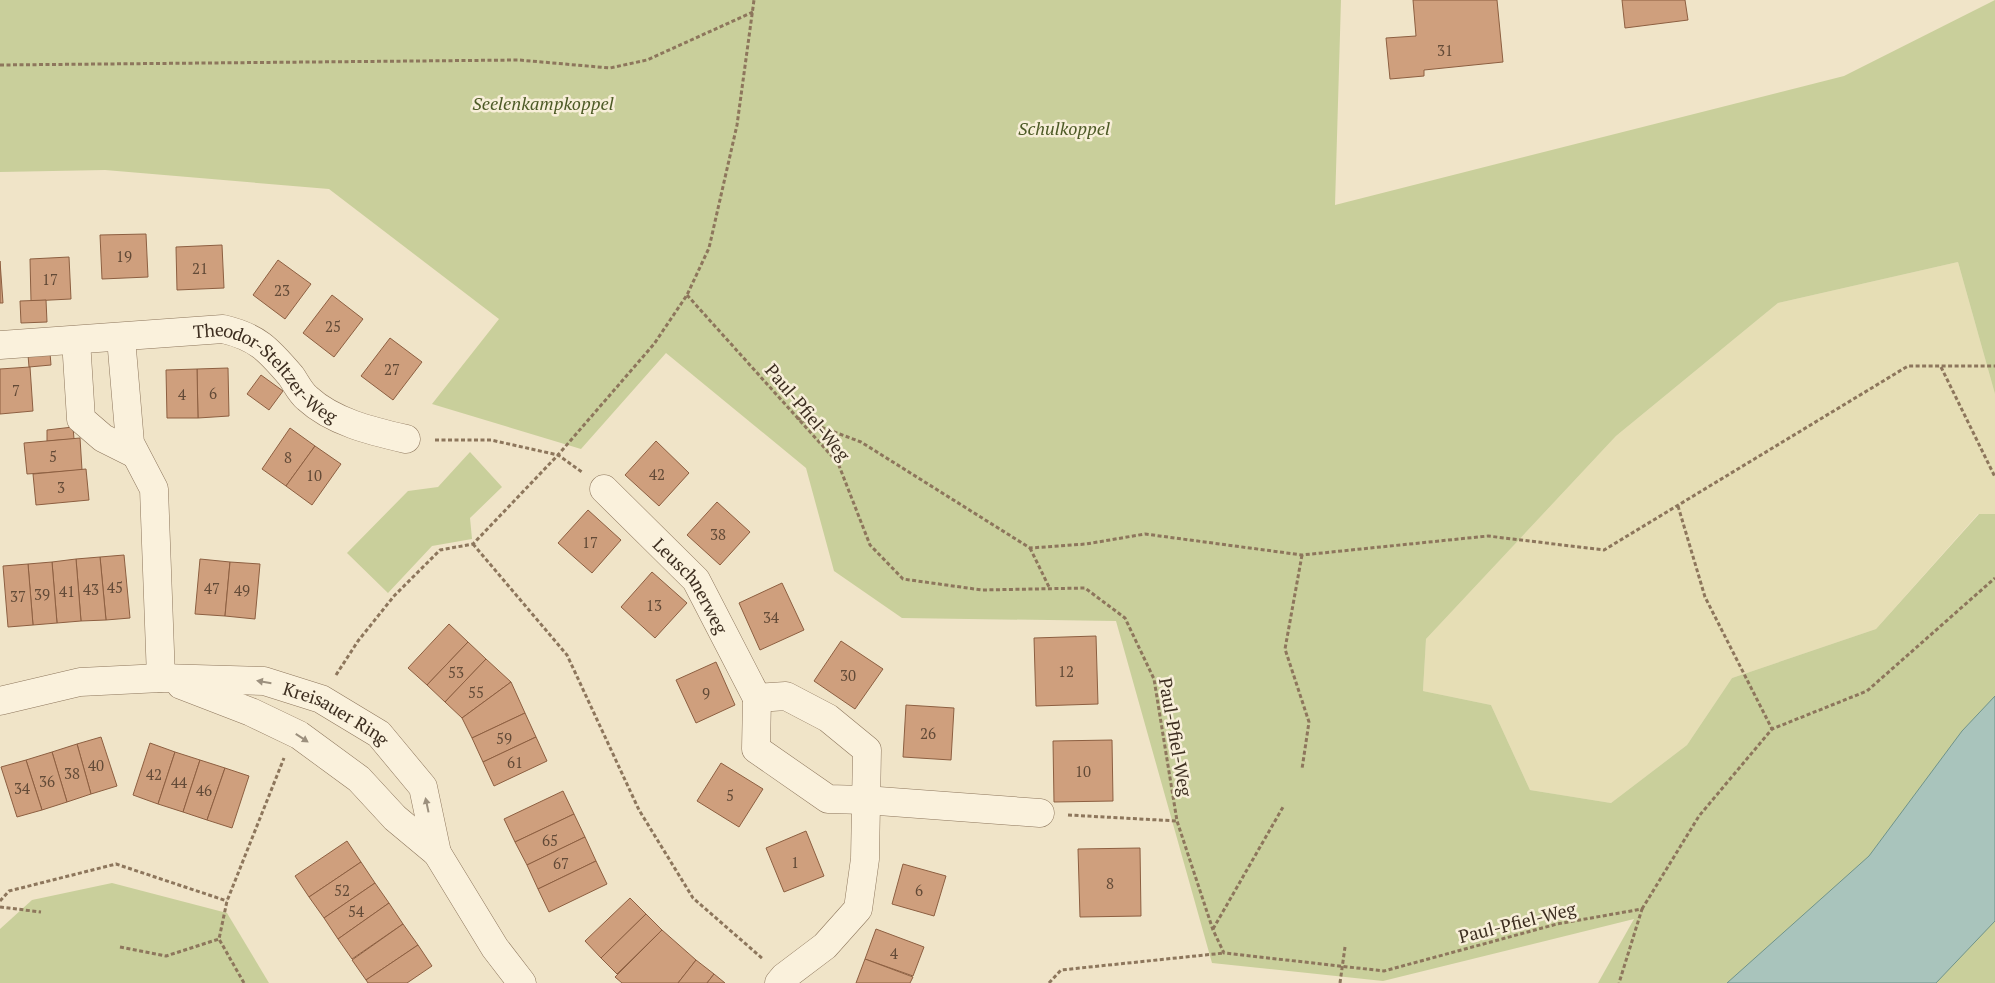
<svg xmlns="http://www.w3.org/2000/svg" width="1995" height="983" font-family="'PT Serif',serif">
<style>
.farmland{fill:#e6deb5}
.green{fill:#c9cf9b}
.water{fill:#a9c4bc;stroke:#6f938a}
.building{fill:#cf9f7d;stroke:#8d5f41}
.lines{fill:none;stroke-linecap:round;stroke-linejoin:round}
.minor-casing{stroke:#8d765c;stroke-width:29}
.path{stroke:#8d765c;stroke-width:3;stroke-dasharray:4 2.5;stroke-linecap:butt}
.minor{stroke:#faf1dc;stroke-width:28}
.path-bridge{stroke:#8d765c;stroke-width:3;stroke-dasharray:4 2.5;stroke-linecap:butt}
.oneway{fill:#9c907e}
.labels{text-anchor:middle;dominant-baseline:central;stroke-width:5;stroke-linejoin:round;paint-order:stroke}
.number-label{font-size:15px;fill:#624a37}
.park-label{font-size:18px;font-style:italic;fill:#4d5a26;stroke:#f7eed8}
.street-label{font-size:18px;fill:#3d2e20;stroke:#f7eed8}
</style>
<rect width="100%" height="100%" fill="#f0e4c8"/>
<path class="farmland" d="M1958 262 1995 394V514H1978L1876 629 1732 678 1687 745 1611 803 1530 790 1491 705 1423 691 1426 639 1616 436 1778 303Z"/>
<g class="green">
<path d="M0 0H1341L1335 205 1844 76 1995 0V394L1958 262 1778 303 1616 436 1426 639 1423 691 1491 705 1530 790 1611 803 1687 745 1732 678 1876 629 1979 514H1995V983H1598L1634 919 1383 981 1212 963 1116 621 902 618 834 571 806 468 666 353 581 449 432 404 499 319 329 189 105 170 0 172Z"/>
<path d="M470 452 502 487 470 518 472 539 432 546 388 593 347 553 408 491 438 487Z"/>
<path d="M112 883 227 913 269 983H0V929L32 900Z"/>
</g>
<path class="water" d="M1995 696V921L1936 983H1727L1869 856 1962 731Z"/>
<g class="building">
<path d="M1413 0H1497L1503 62 1424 70V76L1390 79 1386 38 1416 36Z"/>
<path d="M1622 0H1685L1688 20 1625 28Z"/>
<path d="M146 234 148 277 102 279 100 235Z"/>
<path d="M222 245 224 288 177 290 176 247Z"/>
<path d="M69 257 71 299 31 301 30 259Z"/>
<path d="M278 260 311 284 285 319 253 295Z"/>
<path d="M0 261 3 303H0Z"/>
<path d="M332 295 363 319 334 357 303 333Z"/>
<path d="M46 300 47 322 21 323 20 301Z"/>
<path d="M390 338 422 362 393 400 361 376Z"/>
<path d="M50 353 51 365 29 367 28 355Z"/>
<path d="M30 367 33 411 0 414V369Z"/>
<path d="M228 368 229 416 198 418 197 369Z"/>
<path d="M197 369 198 418H167L166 370Z"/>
<path d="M261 375 283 391 269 410 247 394Z"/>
<path d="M73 427 74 439 47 441V430Z"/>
<path d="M290 428 315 446 286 486 262 469Z"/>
<path d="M80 438 82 470 27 474 24 443Z"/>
<path d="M656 441 689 473 659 506 625 475Z"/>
<path d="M315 446 341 464 312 505 286 486Z"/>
<path d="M86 469 89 500 36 505 33 474Z"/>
<path d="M717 502 750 532 720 565 687 535Z"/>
<path d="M588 510 621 540 592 573 558 543Z"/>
<path d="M124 555 130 618 106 620 100 557Z"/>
<path d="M100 557 106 620 81 621 76 559Z"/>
<path d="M76 559 81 621 57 623 52 562Z"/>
<path d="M200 559 230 562 225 616 195 614Z"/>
<path d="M52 562 57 623 33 625 28 564Z"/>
<path d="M230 562 260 564 255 619 225 616Z"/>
<path d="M28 564 33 625 8 627 3 566Z"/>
<path d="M652 572 687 603 655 638 621 607Z"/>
<path d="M782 583 804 630 760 650 739 603Z"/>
<path d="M449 624 468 642 427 685 408 668Z"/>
<path d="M1096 636 1098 704 1036 706 1034 638Z"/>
<path d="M841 641 883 669 855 709 814 681Z"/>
<path d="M468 642 486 659 445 702 427 685Z"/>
<path d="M486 659 511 682 462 718 445 702Z"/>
<path d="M716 662 735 705 696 723 676 680Z"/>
<path d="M511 682 525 713 472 738 462 718Z"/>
<path d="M906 705 954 708 951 760 903 757Z"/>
<path d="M525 713 536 737 483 762 472 738Z"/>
<path d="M101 737 117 786 91 794 77 744Z"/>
<path d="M536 737 547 761 494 786 483 762Z"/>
<path d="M1112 740 1113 801 1054 802 1053 741Z"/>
<path d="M150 743 175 752 158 804 133 795Z"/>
<path d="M77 744 91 794 67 802 52 752Z"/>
<path d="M52 752 67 802 42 810 26 760Z"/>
<path d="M175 752 200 760 183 812 158 804Z"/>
<path d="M26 760 42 810 17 817 1 767Z"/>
<path d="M200 760 225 768 207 820 183 812Z"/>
<path d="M721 763 763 789 739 827 697 801Z"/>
<path d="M225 768 249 776 232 828 207 820Z"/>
<path d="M563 791 574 814 515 842 504 819Z"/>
<path d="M574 814 585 837 527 865 515 842Z"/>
<path d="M806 831 824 876 784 892 766 848Z"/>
<path d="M585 837 596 861 538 889 527 865Z"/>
<path d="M347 841 361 862 309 897 295 876Z"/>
<path d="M1140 848 1141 916 1080 917 1078 849Z"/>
<path d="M596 861 607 884 549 912 538 889Z"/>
<path d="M361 862 375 883 324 918 309 897Z"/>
<path d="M903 864 946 876 934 916 892 904Z"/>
<path d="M375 883 389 903 338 939 324 918Z"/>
<path d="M630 898 646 914 601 958 585 941Z"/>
<path d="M389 903 403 924 352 959 338 939Z"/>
<path d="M646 914 662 930 617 974 601 958Z"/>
<path d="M403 924 418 945 366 980 352 960Z"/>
<path d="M876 929 924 947 913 976 865 959Z"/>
<path d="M662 930 696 960 678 983H622L615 977Z"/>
<path d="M418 945 432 966 407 983H368L366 980Z"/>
<path d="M865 959 913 977 910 983H856Z"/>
<path d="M696 960 714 974 707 983H678Z"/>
<path d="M714 974 725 983H707Z"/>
</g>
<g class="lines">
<defs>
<g id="minor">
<path d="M121 338 130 443 154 489 161 678"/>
<path d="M76 340 81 419 103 438 133 453"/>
<path id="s1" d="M0 345 223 329C257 337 268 349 291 376 296 383 300 392 307 398 333 422 371 431 406 439"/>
<path id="s2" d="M604 489 696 580 757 698 786 696 828 718 867 750 865 859 858 909 825 946 784 977 779 983"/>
<path d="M181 685 251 712 299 735 359 779 395 818 437 853 495 948 522 983"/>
<path d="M757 698 756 749 828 799 865 800 1040 813"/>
<path id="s3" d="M0 701 80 682 161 678 264 681 321 699 379 734 423 787 437 853"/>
</g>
</defs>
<use href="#minor" class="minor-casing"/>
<g class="path">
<path d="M0 65 519 60 610 68 647 60 753 12"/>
<path d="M687 295 838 463 870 545 903 579 982 590 1085 588 1125 618 1154 679 1177 821 1213 930 1224 953 1384 971 1557 924 1642 909 1619 983"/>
<path d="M1941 367 1995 477"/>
<path d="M797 418 861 442 1030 548 1086 544 1145 534 1302 555 1488 536 1604 550 1908 366H1995"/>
<path d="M435 440H491L558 455 582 472"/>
<path d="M1678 506 1705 597 1772 729"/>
<path d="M473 544 567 655 639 810 693 898 763 959"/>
<path d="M1030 548 1050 589"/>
<path d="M1302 555 1285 649 1309 722 1302 769"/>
<path d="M336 675 358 641 394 596 440 550 473 544 558 455 654 344 687 295 709 248 737 125 754 0"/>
<path d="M1068 815 1177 821"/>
<path d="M0 901 9 891 116 864 227 901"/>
<path d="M0 907 41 912"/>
<path d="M1642 909 1699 816 1772 729 1867 691 1995 578"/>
<path d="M1213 929 1283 807"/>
<path d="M120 947 166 956 219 939"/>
<path d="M244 983 219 939 227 901 284 758"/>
<path d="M1049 983 1061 970 1224 953"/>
</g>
<use href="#minor" class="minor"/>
<path class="path-bridge" d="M1340 983 1345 947"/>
</g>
<defs><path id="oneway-solid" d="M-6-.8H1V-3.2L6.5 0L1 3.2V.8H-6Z" transform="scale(1.25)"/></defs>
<g class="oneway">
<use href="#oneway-solid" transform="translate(264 682) rotate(-170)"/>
<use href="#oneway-solid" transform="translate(302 738) rotate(33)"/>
<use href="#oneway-solid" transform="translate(427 805) rotate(-102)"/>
</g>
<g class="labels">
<g class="number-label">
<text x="1445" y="50">31</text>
<text x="124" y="256">19</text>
<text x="200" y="268">21</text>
<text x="50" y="279">17</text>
<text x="282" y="290">23</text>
<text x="333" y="326">25</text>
<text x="392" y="369">27</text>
<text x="16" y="390">7</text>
<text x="213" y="393">6</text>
<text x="182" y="394">4</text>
<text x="53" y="456">5</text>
<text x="288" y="457">8</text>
<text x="657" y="474">42</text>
<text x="314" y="475">10</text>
<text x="61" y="487">3</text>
<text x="718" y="534">38</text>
<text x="590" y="542">17</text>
<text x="115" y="587">45</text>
<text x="212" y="588">47</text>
<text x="91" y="589">43</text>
<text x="242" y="590">49</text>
<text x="67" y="591">41</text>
<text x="42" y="594">39</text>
<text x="18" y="596">37</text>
<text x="654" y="605">13</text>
<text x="771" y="617">34</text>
<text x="1066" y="671">12</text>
<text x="456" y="672">53</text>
<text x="848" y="675">30</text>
<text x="476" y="692">55</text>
<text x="706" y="693">9</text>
<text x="928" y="733">26</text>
<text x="504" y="738">59</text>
<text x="515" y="762">61</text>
<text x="96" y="765">40</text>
<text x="1083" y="771">10</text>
<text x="72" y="773">38</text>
<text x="154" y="774">42</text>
<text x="47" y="781">36</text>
<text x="179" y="782">44</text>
<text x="22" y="788">34</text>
<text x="204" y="790">46</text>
<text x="730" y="795">5</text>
<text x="550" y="840">65</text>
<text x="795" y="862">1</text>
<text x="561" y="863">67</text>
<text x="1110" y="883">8</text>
<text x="342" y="890">52</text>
<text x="919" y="890">6</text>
<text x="356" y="911">54</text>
<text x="894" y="953">4</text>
</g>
<g class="park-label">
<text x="543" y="103">Seelenkampkoppel</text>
<text x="1064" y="128">Schulkoppel</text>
</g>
<g class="street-label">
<text stroke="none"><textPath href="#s1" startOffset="282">Theodor-Steltzer-Weg</textPath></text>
<text transform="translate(808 412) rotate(50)">Paul-Pfiel-Weg</text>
<text stroke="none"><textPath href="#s2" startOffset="131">Leuschnerweg</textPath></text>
<text stroke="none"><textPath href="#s3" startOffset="346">Kreisauer Ring</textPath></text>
<text transform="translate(1176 737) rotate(80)">Paul-Pfiel-Weg</text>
<text transform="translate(1517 922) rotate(-14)">Paul-Pfiel-Weg</text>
</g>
</g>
</svg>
